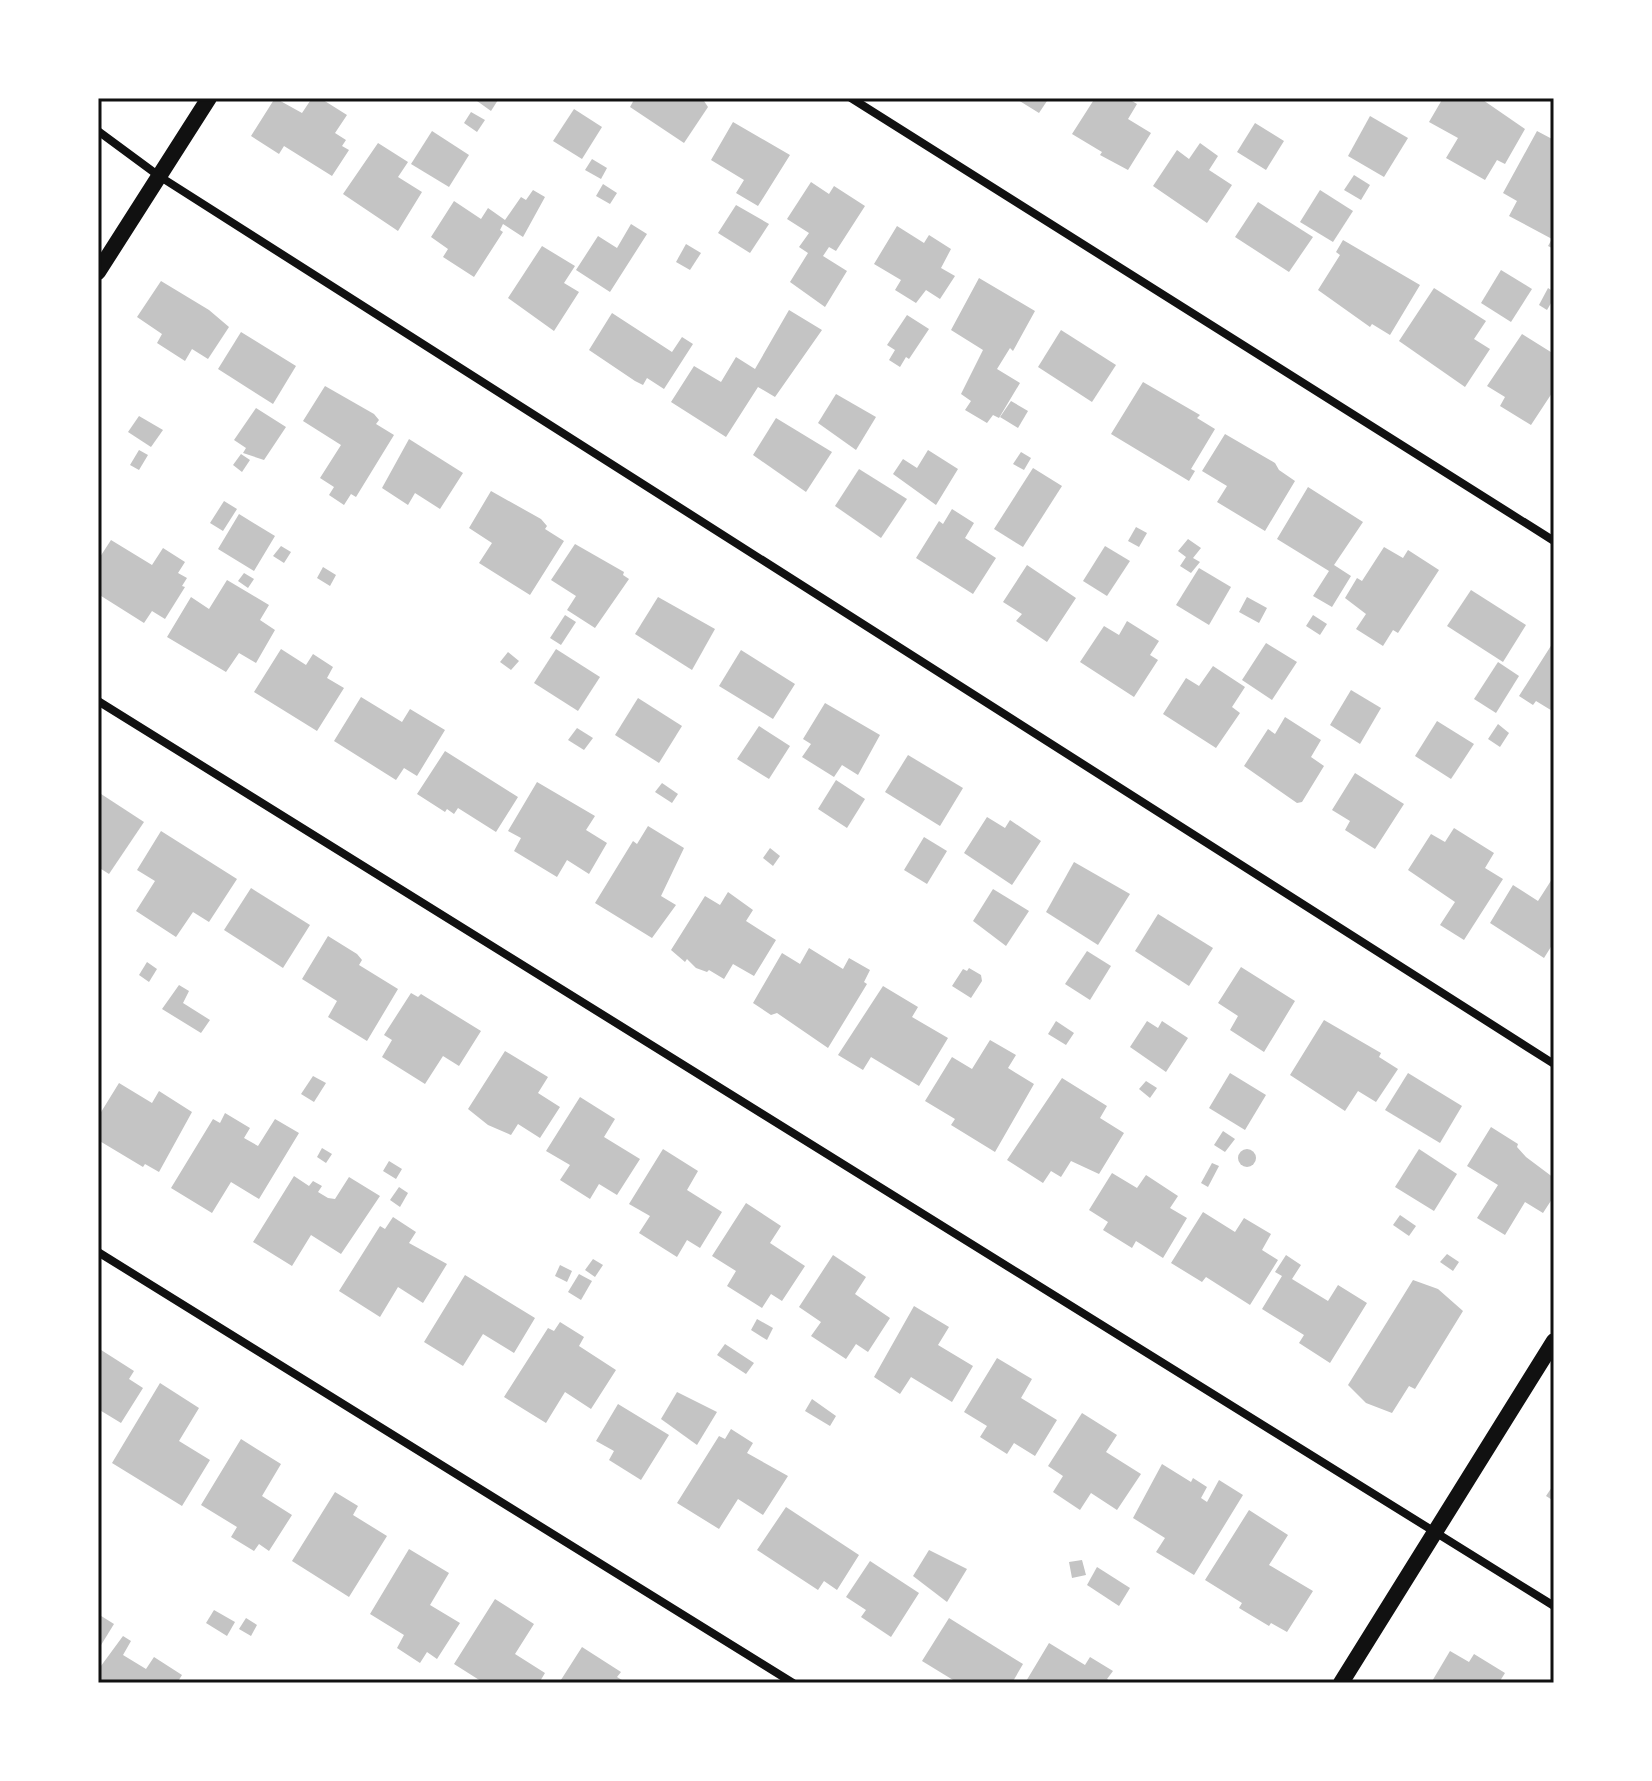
<svg xmlns="http://www.w3.org/2000/svg" width="1652" height="1781" font-family="Roboto,sans-serif">
<style>
.building{fill:#c4c4c4}
.lines{fill:none;stroke-linecap:round;stroke-linejoin:round}
.minor{stroke:#111;stroke-width:8}
.secondary{stroke:#111;stroke-width:16}
.neatline{fill:none;stroke:#111;stroke-width:3}
</style>
<rect width="100%" height="100%" fill="#fff"/>
<g class="building">
<path d="M275 98 302 113 312 98H320L347 115 335 133 346 140 342 146 349 150 332 176 284 146 279 154 251 136Z"/>
<path d="M479 98H496L498 100 491 111 477 101Z"/>
<path d="M635 98H702L708 107 684 143 630 107Z"/>
<path d="M1015 98H1049L1039 113Z"/>
<path d="M1095 98H1127L1137 104 1128 119 1151 133 1128 170 1100 155 1102 152 1072 134Z"/>
<path d="M1443 98H1480L1525 129 1505 164 1497 160 1485 180 1446 158 1458 138 1429 122Z"/>
<path d="M574 109 602 127 582 159 553 141Z"/>
<path d="M471 112 485 120 477 132 464 123Z"/>
<path d="M1370 116 1408 138 1384 177 1348 156Z"/>
<path d="M733 122 790 155 758 206 736 193 744 180 711 160Z"/>
<path d="M1255 123 1284 141 1266 170 1237 152Z"/>
<path d="M432 131 469 155 449 187 411 164Z"/>
<path d="M1537 131 1554 140V249L1548 246 1552 239 1509 216 1517 201 1503 193Z"/>
<path d="M378 143 408 162 398 177 422 192 398 231 343 194Z"/>
<path d="M1200 143 1218 156 1209 170 1232 185 1207 223 1153 186 1177 150 1189 159Z"/>
<path d="M592 159 607 168 601 179 585 170Z"/>
<path d="M1354 175 1370 185 1361 200 1344 190Z"/>
<path d="M811 182 829 194 834 186 865 206 836 251 829 247 823 256 847 271 825 307 790 282 808 253 799 247 809 233 787 219Z"/>
<path d="M603 184 617 193 610 204 596 196Z"/>
<path d="M533 190 545 197 523 237 503 224 500 230 503 232 474 277 443 257 448 249 431 237 454 201 481 219 488 208 505 220 521 197 526 200Z"/>
<path d="M1320 190 1353 211 1333 242 1300 222Z"/>
<path d="M1258 202 1313 237 1289 272 1235 237Z"/>
<path d="M736 205 769 224 750 253 718 233Z"/>
<path d="M631 224 647 234 610 292 576 270 598 236 617 248Z"/>
<path d="M897 226 924 243 929 235 951 249 941 268 955 276 940 299 926 290 916 303 895 290 901 280 874 264Z"/>
<path d="M1343 240 1420 285 1390 335 1372 324 1370 327 1318 290 1340 255 1336 252Z"/>
<path d="M686 244 701 253 690 270 676 262Z"/>
<path d="M542 246 575 266 564 283 579 292 554 331 508 298Z"/>
<path d="M1501 270 1532 289 1511 322 1481 303Z"/>
<path d="M979 278 1035 311 1013 351 1010 348 997 369 1020 383 999 418 993 415 987 423 965 410 971 401 961 394 983 350 951 330Z"/>
<path d="M161 281 209 310 229 327 208 359 192 349 185 361 157 343 162 334 137 317Z"/>
<path d="M1434 288 1486 321 1474 339 1490 349 1465 387 1399 341Z"/>
<path d="M1548 288 1554 292V298L1547 310 1539 305Z"/>
<path d="M789 310 822 330 775 397 758 387 726 437 671 402 694 366 721 382 736 357 755 369Z"/>
<path d="M612 313 672 352 682 337 693 344 664 389 647 378 643 385 635 381 589 350Z"/>
<path d="M907 315 929 329 909 359 906 357 900 367 889 360 895 350 887 345Z"/>
<path d="M1061 330 1116 365 1092 402 1038 367Z"/>
<path d="M241 332 296 366 273 404 218 369Z"/>
<path d="M1522 334 1554 354V390L1531 425 1500 406 1505 397 1487 386Z"/>
<path d="M1143 382 1200 415 1197 418 1215 429 1191 469 1195 471 1189 481 1111 434Z"/>
<path d="M325 386 374 414 379 420 376 424 394 435 356 497 351 494 344 505 329 495 334 487 320 478 341 445 303 421Z"/>
<path d="M836 394 876 417 856 450 818 423Z"/>
<path d="M1011 401 1028 411 1018 428 1000 417Z"/>
<path d="M256 408 286 427 264 460 243 453 246 448 234 440Z"/>
<path d="M139 416 163 430 151 447 128 432Z"/>
<path d="M776 418 832 452 806 492 753 455Z"/>
<path d="M1225 434 1275 463 1279 470 1295 481 1265 531 1217 502 1227 486 1202 471Z"/>
<path d="M409 439 463 473 440 509 415 493 408 505 382 488Z"/>
<path d="M139 450 148 455 139 470 130 465Z"/>
<path d="M928 450 958 469 936 505 893 474 903 459 917 468Z"/>
<path d="M1021 452 1031 458 1024 470 1013 464Z"/>
<path d="M241 454 250 460 242 472 233 465Z"/>
<path d="M1033 468 1062 486 1023 547 994 529Z"/>
<path d="M859 469 907 499 881 538 835 506Z"/>
<path d="M1308 487 1363 522 1334 565 1351 576 1332 607 1313 596 1329 571 1277 539Z"/>
<path d="M491 491 541 519 547 526 545 529 564 541 530 595 479 563 492 543 469 528Z"/>
<path d="M224 501 237 509 223 531 210 523Z"/>
<path d="M952 509 974 523 965 538 996 558 973 594 916 558 939 521 943 524Z"/>
<path d="M239 514 275 536 254 571 218 549Z"/>
<path d="M1136 527 1147 533 1139 547 1128 541Z"/>
<path d="M1188 539 1201 548 1193 558 1200 562 1191 573 1180 566 1186 557 1178 551Z"/>
<path d="M111 540 152 565 163 548 185 562 178 573 187 578 182 586 185 587 165 619 152 611 144 623 98 594V560Z"/>
<path d="M575 544 624 572 623 575 629 579 595 628 567 610 576 596 551 580Z"/>
<path d="M281 546 291 552 284 563 273 556Z"/>
<path d="M1105 546 1130 561 1107 596 1083 581Z"/>
<path d="M1384 547 1403 558 1408 550 1439 570 1398 633 1393 630 1383 646 1356 629 1366 614 1345 598 1357 578 1362 581Z"/>
<path d="M1027 565 1076 598 1047 642 1016 621 1022 614 1003 602Z"/>
<path d="M323 567 336 575 330 586 317 578Z"/>
<path d="M1199 568 1231 587 1209 625 1176 605Z"/>
<path d="M244 573 254 579 248 588 238 581Z"/>
<path d="M227 580 269 605 260 620 275 630 256 663 239 653 226 672 167 637 191 597 209 609Z"/>
<path d="M1471 590 1526 625 1503 662 1447 626Z"/>
<path d="M658 597 715 629 692 670 635 634Z"/>
<path d="M1247 597 1267 608 1259 623 1239 612Z"/>
<path d="M565 615 576 622 561 645 550 638Z"/>
<path d="M1313 615 1327 624 1320 635 1306 626Z"/>
<path d="M1127 621 1159 641 1150 655 1158 660 1134 697 1080 662 1104 626 1119 635Z"/>
<path d="M1554 641V712L1536 701 1533 705 1519 696Z"/>
<path d="M1266 643 1297 662 1272 700 1242 680Z"/>
<path d="M281 649 306 665 313 654 333 667 327 678 344 688 317 731 254 692Z"/>
<path d="M556 649 600 677 578 711 534 683Z"/>
<path d="M741 650 795 684 773 719 719 686Z"/>
<path d="M508 652 519 661 511 670 500 662Z"/>
<path d="M1498 662 1519 676 1496 713 1474 699Z"/>
<path d="M1213 666 1245 687 1232 707 1240 713 1216 748 1163 714 1186 678 1199 686Z"/>
<path d="M1351 690 1381 708 1360 744 1330 725Z"/>
<path d="M361 697 402 722 410 709 445 730 417 776 404 768 396 780 334 741Z"/>
<path d="M638 698 682 726 659 763 615 735Z"/>
<path d="M825 703 880 735 858 775 842 765 834 777 802 757 811 744 803 739Z"/>
<path d="M1285 717 1321 740 1311 757 1324 766 1302 802 1297 803 1244 766 1268 729 1275 734Z"/>
<path d="M1437 721 1474 744 1451 779 1415 756Z"/>
<path d="M1498 724 1509 733 1500 747 1488 739Z"/>
<path d="M759 726 790 746 769 779 737 759Z"/>
<path d="M577 728 593 738 584 750 568 740Z"/>
<path d="M445 751 518 797 496 832 458 808 454 814 447 809 445 812 417 794Z"/>
<path d="M908 755 963 788 940 826 885 792Z"/>
<path d="M1355 773 1404 804 1375 849 1345 830 1350 821 1332 810Z"/>
<path d="M836 780 865 799 847 828 818 809Z"/>
<path d="M537 782 595 816 586 830 607 843 589 874 567 860 557 877 514 851 521 838 508 831Z"/>
<path d="M662 783 678 794 672 803 655 792Z"/>
<path d="M98 792 144 822 109 874 98 867Z"/>
<path d="M987 817 1005 828 1010 820 1041 841 1012 885 964 853Z"/>
<path d="M648 826 684 848 661 896 676 905 652 938 595 903 633 841 637 844Z"/>
<path d="M1454 828 1494 853 1485 868 1503 879 1464 940 1440 925 1455 902 1408 870 1431 834 1445 842Z"/>
<path d="M161 831 237 879 209 922 193 912 176 937 136 911 155 881 137 870Z"/>
<path d="M924 837 947 851 927 884 904 870Z"/>
<path d="M770 848 780 856 773 866 763 858Z"/>
<path d="M1074 862 1130 894 1098 945 1046 912Z"/>
<path d="M1554 876V942L1544 958 1490 923 1513 885 1538 901Z"/>
<path d="M251 888 310 925 283 968 224 930Z"/>
<path d="M993 889 1029 911 1006 946 973 921Z"/>
<path d="M728 892 753 910 746 921 776 940 754 976 733 964 724 979 709 970 707 972 696 968 687 959 685 962 671 950 705 896 720 905Z"/>
<path d="M1158 914 1213 948 1189 986 1135 951Z"/>
<path d="M328 936 357 954 362 960 359 965 398 989 367 1041 328 1017 337 1001 302 979Z"/>
<path d="M809 948 843 969 849 958 870 970 864 982 867 984 828 1048 777 1013 771 1015 753 1003 782 953 800 964Z"/>
<path d="M1087 951 1111 966 1090 1000 1065 984Z"/>
<path d="M147 962 157 969 149 982 139 975Z"/>
<path d="M1241 967 1295 1001 1264 1052 1230 1030 1238 1016 1218 1003Z"/>
<path d="M969 968 981 975 982 981 971 998 952 986 963 969 967 971Z"/>
<path d="M179 985 189 991 183 1003 210 1020 201 1033 162 1009Z"/>
<path d="M883 986 918 1007 912 1017 948 1038 919 1086 871 1057 863 1070 838 1055Z"/>
<path d="M411 993 418 997 421 994 481 1031 459 1066 443 1056 425 1084 382 1057 392 1040 384 1035Z"/>
<path d="M1324 1020 1381 1053 1379 1057 1398 1069 1376 1102 1358 1091 1345 1111 1290 1075Z"/>
<path d="M1056 1021 1074 1033 1066 1045 1048 1034Z"/>
<path d="M1147 1021 1158 1028 1162 1021 1188 1038 1166 1072 1130 1047Z"/>
<path d="M990 1040 1016 1055 1008 1068 1034 1084 995 1152 951 1125 955 1119 925 1101 952 1057 972 1069Z"/>
<path d="M505 1051 548 1077 538 1093 560 1107 540 1138 518 1124 511 1135 488 1125 468 1109Z"/>
<path d="M1230 1073 1266 1095 1245 1130 1209 1108Z"/>
<path d="M1408 1073 1462 1106 1440 1143 1385 1110Z"/>
<path d="M313 1076 326 1083 314 1102 301 1094Z"/>
<path d="M1062 1078 1107 1106 1100 1118 1124 1133 1099 1174 1071 1161 1061 1177 1051 1171 1043 1183 1007 1160Z"/>
<path d="M1146 1081 1157 1088 1150 1098 1139 1089Z"/>
<path d="M119 1083 152 1103 159 1091 192 1112 159 1172 145 1164 143 1167 98 1140V1117Z"/>
<path d="M580 1097 615 1119 604 1137 640 1159 617 1195 599 1184 590 1199 560 1180 570 1165 546 1151Z"/>
<path d="M225 1113 250 1128 244 1138 258 1146 275 1119 299 1133 259 1199 231 1182 212 1213 171 1188 213 1119 220 1123Z"/>
<path d="M1491 1127 1518 1144 1517 1147 1526 1157 1554 1178V1196L1543 1213 1525 1202 1505 1235 1477 1218 1498 1185 1467 1166Z"/>
<path d="M1223 1131 1235 1139 1225 1152 1214 1145Z"/>
<path d="M322 1148 332 1154 326 1163 317 1157Z"/>
<path d="M663 1149 698 1171 687 1190 722 1212 700 1248 687 1240 677 1257 639 1233 650 1216 629 1204Z"/>
<path d="M1419 1149 1457 1174 1434 1211 1395 1187Z"/>
<circle cx="1247" cy="1158" r="9"/>
<path d="M389 1161 402 1169 396 1179 383 1171Z"/>
<path d="M1212 1163 1219 1166 1208 1187 1201 1183Z"/>
<path d="M1112 1173 1137 1188 1146 1175 1178 1196 1170 1208 1187 1218 1163 1258 1136 1241 1132 1248 1103 1230 1108 1222 1089 1210Z"/>
<path d="M294 1176 309 1186 313 1181 322 1186 318 1192 328 1198 335 1199 349 1177 380 1196 341 1254 311 1235 292 1266 253 1242Z"/>
<path d="M399 1187 408 1193 400 1207 390 1200Z"/>
<path d="M746 1203 781 1226 770 1243 805 1266 782 1301 771 1294 762 1308 727 1286 736 1271 712 1256Z"/>
<path d="M1203 1212 1235 1232 1244 1218 1271 1234 1262 1250 1278 1260 1250 1305 1206 1277 1202 1282 1171 1263Z"/>
<path d="M1400 1215 1416 1226 1409 1236 1393 1225Z"/>
<path d="M393 1217 416 1232 409 1243 447 1264 423 1303 398 1287 380 1317 339 1291 380 1226 385 1229Z"/>
<path d="M1447 1254 1459 1262 1453 1271 1440 1262Z"/>
<path d="M833 1255 866 1277 855 1294 890 1318 868 1352 856 1344 846 1359 811 1336 821 1322 799 1307Z"/>
<path d="M1286 1255 1301 1265 1292 1279 1328 1301 1338 1285 1367 1303 1330 1363 1299 1343 1304 1335 1262 1309 1282 1276 1275 1272Z"/>
<path d="M593 1259 603 1265 595 1277 585 1270Z"/>
<path d="M560 1265 572 1271 567 1282 555 1276Z"/>
<path d="M579 1274 592 1281 581 1300 568 1292Z"/>
<path d="M465 1275 535 1318 514 1353 483 1334 463 1366 424 1342Z"/>
<path d="M1413 1280 1438 1289 1463 1311 1415 1389 1409 1386 1392 1413 1366 1403 1348 1385Z"/>
<path d="M914 1306 949 1327 938 1345 973 1366 952 1402 911 1377 900 1394 874 1377Z"/>
<path d="M757 1319 773 1328 767 1340 751 1330Z"/>
<path d="M560 1322 584 1337 579 1346 616 1370 591 1409 565 1392 546 1423 504 1397 548 1328 554 1331Z"/>
<path d="M725 1344 754 1363 746 1374 717 1355Z"/>
<path d="M98 1348 134 1371 129 1379 143 1388 121 1423 98 1409Z"/>
<path d="M997 1358 1032 1379 1021 1398 1057 1420 1035 1456 1014 1443 1007 1454 980 1437 987 1426 964 1412Z"/>
<path d="M160 1383 199 1408 179 1441 210 1460 182 1506 112 1463Z"/>
<path d="M677 1392 717 1412 697 1445 661 1419Z"/>
<path d="M812 1399 836 1416 830 1426 805 1411Z"/>
<path d="M618 1404 669 1435 641 1480 609 1460 614 1451 596 1441Z"/>
<path d="M1082 1413 1117 1435 1106 1452 1141 1474 1117 1510 1091 1493 1080 1510 1053 1492 1063 1476 1048 1466Z"/>
<path d="M731 1429 753 1443 747 1453 788 1476 763 1515 738 1499 719 1529 677 1503 719 1436 725 1439Z"/>
<path d="M241 1439 281 1464 262 1496 292 1515 269 1551 259 1544 254 1551 231 1537 237 1527 201 1505Z"/>
<path d="M1162 1464 1191 1482 1193 1478 1207 1487 1201 1498 1207 1502 1219 1480 1243 1495 1194 1575 1156 1552 1165 1538 1133 1518Z"/>
<path d="M1554 1484V1501L1546 1496Z"/>
<path d="M335 1492 358 1506 353 1515 387 1536 349 1597 292 1561Z"/>
<path d="M786 1507 859 1555 837 1590 824 1581 818 1590 757 1550Z"/>
<path d="M1249 1510 1288 1535 1269 1565 1313 1591 1287 1632 1271 1623 1269 1626 1239 1608 1242 1603 1205 1580Z"/>
<path d="M409 1549 449 1573 430 1605 460 1623 437 1659 427 1652 420 1663 397 1648 404 1635 370 1614Z"/>
<path d="M929 1550 967 1569 947 1602 913 1576Z"/>
<path d="M1082 1560 1086 1575 1072 1578 1069 1562Z"/>
<path d="M870 1561 919 1593 891 1637 861 1617 866 1610 846 1597Z"/>
<path d="M1097 1567 1130 1588 1119 1606 1087 1585Z"/>
<path d="M495 1599 534 1624 515 1654 545 1673 539 1683H484L454 1664Z"/>
<path d="M214 1610 235 1622 227 1636 206 1623Z"/>
<path d="M98 1614 114 1624 98 1650Z"/>
<path d="M246 1618 257 1625 251 1636 239 1629Z"/>
<path d="M949 1618 1023 1664 1012 1683H958L922 1661Z"/>
<path d="M123 1636 131 1641 123 1655 146 1669 154 1657 182 1675 177 1683H98V1670Z"/>
<path d="M1049 1643 1085 1665 1090 1657 1113 1671 1107 1679 1113 1683H1025Z"/>
<path d="M582 1647 621 1672 617 1677 627 1683H559Z"/>
<path d="M1450 1651 1469 1662 1474 1654 1505 1673 1500 1681 1503 1683H1431Z"/>
</g>
<g class="lines">
<g class="minor">
<path d="M851 98 1554 541"/>
<path d="M98 131 159 176 1554 1064"/>
<path d="M98 701 1554 1606"/>
<path d="M98 1252 793 1683"/>
</g>
<g class="secondary">
<path d="M98 272 209 98"/>
<path d="M1341 1683 1554 1341"/>
</g>
</g>
<rect width="1652" height="1781" fill="none" stroke="#ffffff" stroke-width="200"/>
<rect x="100" y="100" width="1452" height="1581" class="neatline"/>
</svg>
